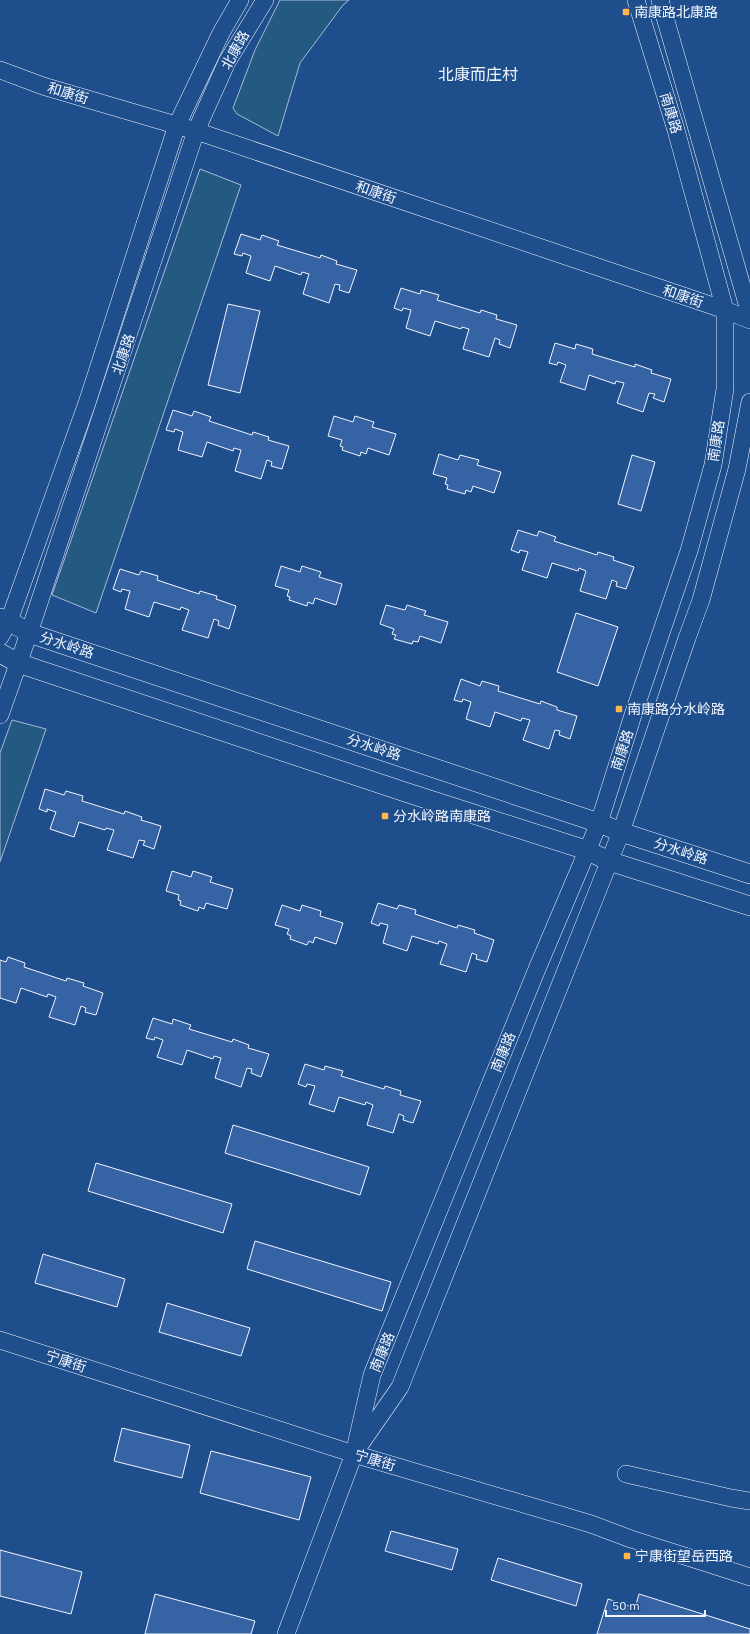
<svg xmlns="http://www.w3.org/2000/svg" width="750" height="1634" font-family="'IBM Plex Sans','Noto Sans SC',sans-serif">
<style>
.green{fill:#245a82;stroke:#a8bbd7}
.building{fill:#3563a3;stroke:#f2f6ff}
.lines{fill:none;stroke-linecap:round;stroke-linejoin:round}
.secondary-casing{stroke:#f2f6ff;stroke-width:18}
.primary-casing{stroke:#f2f6ff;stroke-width:20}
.secondary{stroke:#1f4e8c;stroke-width:17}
.primary{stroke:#1f4e8c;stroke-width:19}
.poi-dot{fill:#ffb74d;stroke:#1f4e8c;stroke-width:1.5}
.labels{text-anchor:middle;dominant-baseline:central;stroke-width:3;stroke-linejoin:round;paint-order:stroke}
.poi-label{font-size:14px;fill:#f2f6ff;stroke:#1f4e8c;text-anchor:start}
.street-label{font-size:14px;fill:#f2f6ff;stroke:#1f4e8c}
.quarter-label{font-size:16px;fill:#f2f6ff;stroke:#1f4e8c}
</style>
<rect width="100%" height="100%" fill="#1f4e8c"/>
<g class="green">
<path d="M280 0H349L343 5 300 63 278 136 237 114 233 108 255 50Z"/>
<path d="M200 169 241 185 96 613 52 595Z"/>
<path d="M12 720 46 729 0 862V753Z"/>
</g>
<g class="building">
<path d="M241 234 260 240 262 235 279 241 277 245 320 258 321 255 337 261 336 264 357 270 349 293 339 290 340 285 335 284 329 303 303 294 309 274 302 272 301 275 275 266 270 281 246 273 251 256 243 253 242 256 234 254Z"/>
<path d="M401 288 420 294 421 290 439 295 437 300 480 313 481 310 497 315 496 319 517 325 510 348 499 344 500 340 495 338 489 357 463 349 469 329 462 327 461 329 435 321 430 336 406 328 411 310 403 308 402 311 394 308Z"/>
<path d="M228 304 260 311 240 393 208 385Z"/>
<path d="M555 343 575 349 576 344 593 349 592 354 635 367V364L652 370 651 373 671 379 664 402 653 398 655 394 649 393 643 412 617 403 624 383 616 381 615 384 589 375 585 390 560 382 566 365 558 362 557 365 549 363Z"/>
<path d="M173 410 192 416 194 411 211 417 209 421 252 435 253 432 269 437 268 440 289 446 282 469 271 466 272 462 267 460 261 479 235 471 241 450 234 448 233 451 207 442 202 457 178 450 183 432 175 429 174 432 166 430Z"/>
<path d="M334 416 353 422 355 416 374 422 372 427 396 434 389 455 368 448 366 454 361 452 360 456 342 450 343 447 340 446 342 440 328 436Z"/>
<path d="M439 454 458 460 460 455 479 460 477 465 501 472 494 493 473 486 471 492 466 490 465 494 447 489 448 485 445 484 447 478 433 474Z"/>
<path d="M632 455 655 462 641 511 618 504Z"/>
<path d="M518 530 537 536 539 531 556 537 554 541 597 555 598 552 614 557 613 560 634 567 626 589 616 586 617 582 612 580 606 599 580 591 586 571 579 568 578 571 552 563 547 578 522 570 528 552 520 550 519 553 511 550Z"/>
<path d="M281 566 300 572 302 566 321 572 319 577 342 584 336 605 315 598 313 604 308 602 307 606 289 600 290 597 287 596 289 590 275 586Z"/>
<path d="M120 569 139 575 141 571 158 576 157 580 199 594 200 591 217 596 216 599 236 606 229 629 218 625 219 621 214 619 208 638 182 630 189 610 181 607 180 610 154 602 149 617 125 609 130 591 122 589 121 592 113 589Z"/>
<path d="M386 605 405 610 407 605 426 611 424 615 448 622 441 643 420 636 418 642 413 641 412 644 394 639 396 635 392 634 394 629 380 624Z"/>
<path d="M576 613 618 627 598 686 557 672Z"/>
<path d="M461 679 480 686 482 681 499 686 498 691 540 704 541 701 557 707V710L577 716 570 739 559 735 560 731 555 730 549 749 523 740 530 720 522 718 521 721 495 712 490 727 466 719 471 702 463 699 462 702 454 700Z"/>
<path d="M45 789 64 795 66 791 83 796 82 801 124 814 125 811 142 817 141 820 161 826 154 849 143 845 145 841 139 840 133 858 107 850 114 830 106 828 105 830 79 822 74 837 50 829 56 812 47 809V812L39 809Z"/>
<path d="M172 871 191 877 193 871 212 877 210 882 233 889 227 909 206 903 204 909 199 907 198 911 180 905 181 901 178 900 179 895 166 891Z"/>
<path d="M378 903 397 909 399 905 416 910 415 914 457 928 458 925 475 930 474 933 494 940 487 962 476 959 477 955 472 953 466 972 440 964 447 944 439 941 438 944 412 936 407 951 383 943 388 925 380 923 379 926 371 923Z"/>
<path d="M282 905 300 911 302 905 321 911 320 916 343 923 336 944 315 937 313 943 309 941 307 945 290 939 291 936 287 934 289 929 275 925Z"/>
<path d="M8 957 25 963 24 967 66 981 67 978 84 983 83 986 103 993 96 1015 85 1012 86 1008 81 1006 75 1025 49 1017 56 997 48 994 47 997 21 988 16 1003 0 998V960L6 962Z"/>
<path d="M153 1018 172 1024 173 1019 191 1025 189 1029 232 1042 233 1039 249 1045 248 1048 269 1054 261 1077 251 1073 252 1069 247 1068 241 1087 215 1078 221 1058 214 1056 213 1059 187 1050 182 1065 157 1057 163 1040 155 1037 154 1040 146 1038Z"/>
<path d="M305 1064 324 1070 325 1066 343 1071 341 1076 384 1089 385 1086 401 1091 400 1095 421 1101 413 1123 403 1120 404 1116 399 1114 393 1133 367 1125 373 1105 366 1102 365 1105 339 1097 334 1112 309 1104 315 1086 307 1084 306 1087 298 1084Z"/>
<path d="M233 1125 369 1167 360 1195 225 1153Z"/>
<path d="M96 1163 232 1204 223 1233 88 1191Z"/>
<path d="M255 1241 391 1282 382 1311 247 1269Z"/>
<path d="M43 1254 125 1279 117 1307 35 1283Z"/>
<path d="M167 1303 250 1328 241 1356 159 1332Z"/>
<path d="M122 1428 190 1445 182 1478 114 1461Z"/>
<path d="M211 1451 311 1477 299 1520 200 1493Z"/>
<path d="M391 1531 458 1549 452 1570 385 1551Z"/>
<path d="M0 1550 82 1572 71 1614 0 1596Z"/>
<path d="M498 1558 582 1584 576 1606 491 1580Z"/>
<path d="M155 1594 255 1621 251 1634H145Z"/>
<path d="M639 1594 750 1629V1634H597L608 1599 635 1608Z"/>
</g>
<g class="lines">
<defs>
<g id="secondary">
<path d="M660 0 750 314"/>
<path d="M0 70 43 86 196 131 725 310 750 320"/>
<path d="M0 637 9 621 87 403 177 125 221 33 240 0"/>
<path d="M0 715 29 633 196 131 227 62 265 0"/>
<path d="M0 1340 354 1454 591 1524 631 1539 750 1577"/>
<path d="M359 1446 400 1387 621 832 687 638 701 600 737 469 750 402"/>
<path d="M626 1474 731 1498 750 1501"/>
<path d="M286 1634 354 1454 372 1375 537 969 599 823 633 715 689 551 713 465 725 389V310L676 130 636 0"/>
</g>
<g id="primary">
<path d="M0 618 9 621 29 633 599 823 621 832 750 874"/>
<path d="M0 653 18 663 408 793 586 850 609 861 750 906"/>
</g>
</defs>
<use href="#secondary" class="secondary-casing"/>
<use href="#primary" class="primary-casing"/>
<use href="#secondary" class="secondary"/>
<use href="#primary" class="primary"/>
</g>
<g class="poi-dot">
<rect x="622" y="8" width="8" height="8" rx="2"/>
<rect x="615" y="705" width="8" height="8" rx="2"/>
<rect x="381" y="812" width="8" height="8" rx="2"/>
<rect x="623" y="1552" width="8" height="8" rx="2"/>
</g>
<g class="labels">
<g class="poi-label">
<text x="634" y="12">南康路北康路</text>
<text x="627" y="709">南康路分水岭路</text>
<text x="393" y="816">分水岭路南康路</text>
<text x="635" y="1556">宁康街望岳西路</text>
</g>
<g class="street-label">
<text transform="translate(235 50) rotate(-61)">北康路</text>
<text transform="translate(68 93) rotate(17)">和康街</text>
<text transform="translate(671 113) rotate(73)">南康路</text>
<text transform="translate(376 192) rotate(19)">和康街</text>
<text transform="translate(683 296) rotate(19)">和康街</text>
<text transform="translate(123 354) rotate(-71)">北康路</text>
<text transform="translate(716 441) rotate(-81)">南康路</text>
<text transform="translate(67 645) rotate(18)">分水岭路</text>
<text transform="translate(374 747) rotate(18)">分水岭路</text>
<text transform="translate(622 750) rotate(-72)">南康路</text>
<text transform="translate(681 851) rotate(18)">分水岭路</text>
<text transform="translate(503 1052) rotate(-68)">南康路</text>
<text transform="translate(382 1352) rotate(-68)">南康路</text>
<text transform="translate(66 1361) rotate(18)">宁康街</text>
<text transform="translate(375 1460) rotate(17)">宁康街</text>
</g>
<g class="quarter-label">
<text x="478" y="74">北康而庄村</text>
</g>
</g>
<path d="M606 1610v6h99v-6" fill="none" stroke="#f2f6ff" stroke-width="2"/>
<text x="612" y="1610" font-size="12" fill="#f2f6ff" stroke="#1f4e8c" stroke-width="3" paint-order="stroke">50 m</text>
</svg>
